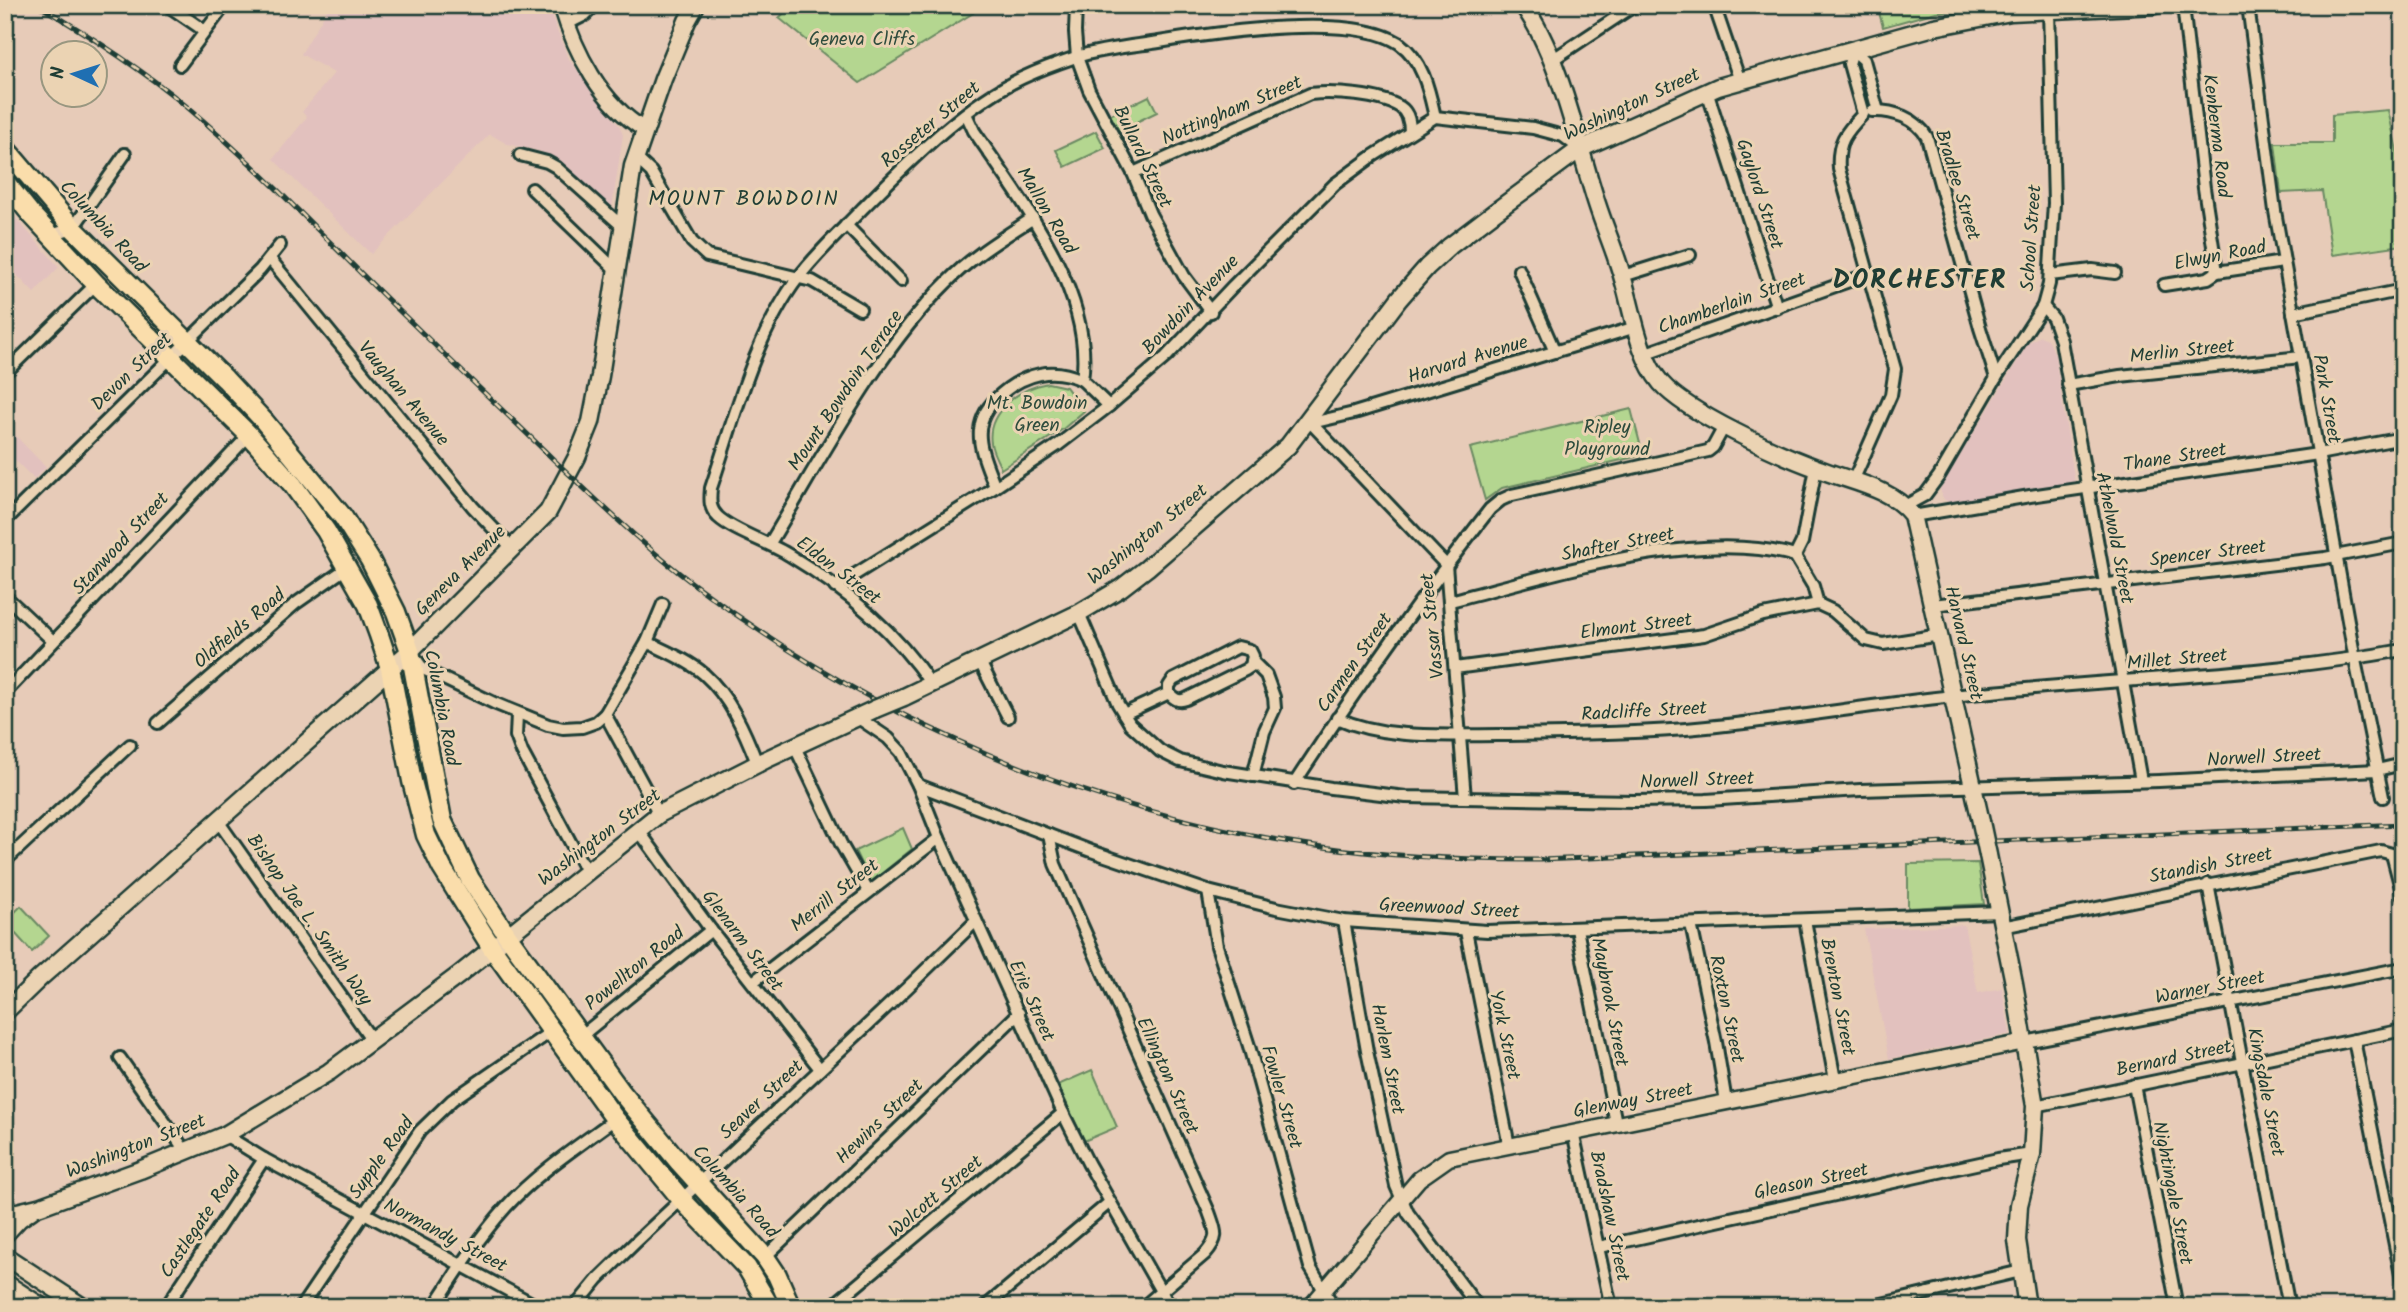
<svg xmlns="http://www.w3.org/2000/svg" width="2408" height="1312" font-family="Kalam,sans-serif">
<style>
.built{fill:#e2c1be}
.green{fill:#b4d690;stroke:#6a8a62;stroke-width:2}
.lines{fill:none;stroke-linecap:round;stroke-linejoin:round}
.minor-casing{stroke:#1f3d34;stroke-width:16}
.tertiary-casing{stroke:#1f3d34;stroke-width:19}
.secondary-casing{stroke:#1f3d34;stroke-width:21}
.primary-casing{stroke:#1f3d34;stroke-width:23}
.minor{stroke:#ebd3b3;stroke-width:10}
.tertiary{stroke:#ebd3b3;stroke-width:14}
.secondary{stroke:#ebd3b3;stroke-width:16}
.primary{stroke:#faddab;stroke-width:18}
.rail-casing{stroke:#1f3d34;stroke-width:5}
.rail{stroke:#ebd3b3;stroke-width:2.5;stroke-dasharray:8;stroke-linecap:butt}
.secondary-bridge-casing{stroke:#1f3d34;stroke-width:21;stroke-linecap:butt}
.secondary-bridge{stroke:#ebd3b3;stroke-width:16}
.labels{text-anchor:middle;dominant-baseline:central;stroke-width:6;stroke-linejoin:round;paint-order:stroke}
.park-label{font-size:19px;fill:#2e4c3d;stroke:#ebd3b3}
.street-label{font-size:19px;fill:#1f3d34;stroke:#ebd3b3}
.neighbourhood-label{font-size:21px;letter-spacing:2px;fill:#1f3d34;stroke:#ebd3b3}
.district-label{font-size:26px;font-weight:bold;letter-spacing:2px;fill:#1f3d34;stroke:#ebd3b3}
</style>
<rect width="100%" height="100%" fill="#e7cbb8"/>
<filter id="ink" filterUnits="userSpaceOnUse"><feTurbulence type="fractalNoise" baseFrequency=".0143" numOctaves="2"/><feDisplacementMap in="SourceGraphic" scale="14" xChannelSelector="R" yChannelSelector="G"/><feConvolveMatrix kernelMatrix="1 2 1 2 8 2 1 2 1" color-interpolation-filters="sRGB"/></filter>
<g filter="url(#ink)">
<g class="built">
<path d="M330 5H549L558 33 569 59 620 127 623 135 612 207H608L576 175 553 157 539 151 507 144 490 134 371 254 273 159 307 117 302 112 334 73 301 54Z"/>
<path d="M5 206 59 267 34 293 12 270 5 279Z"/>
<path d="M2040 336 2048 339 2055 355 2075 483 1953 503 1946 501 1943 498 1940 489 2028 343Z"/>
<path d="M5 425 46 467 34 479 5 450Z"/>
<path d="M1964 925 1978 993 2002 988 2010 1034 1889 1059 1864 929Z"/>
</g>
<g class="green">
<path d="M792 5H986L860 83 779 18Z"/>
<path d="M1877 5H1973L1974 10 1936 12 1883 27Z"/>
<path d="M1149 96 1157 112 1118 131 1110 115Z"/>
<path d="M2388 110 2403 178V245L2332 255 2322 191 2281 193 2275 143H2332V115Z"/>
<path d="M1096 131 1105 148 1065 167 1056 150Z"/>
<path d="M1048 383 1066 387 1084 411 1063 429 1001 469C998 461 992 452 991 443 986 412 1021 387 1048 383Z"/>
<path d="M1631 409 1643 455 1502 488 1485 500 1470 448Z"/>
<path d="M903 828 912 849 870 883 855 851Z"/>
<path d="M1978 863 1984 904 1908 908V864Z"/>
<path d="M21 906 49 936 32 952 5 922Z"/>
<path d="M1092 1070 1117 1127 1084 1141 1058 1085Z"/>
</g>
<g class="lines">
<defs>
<g id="minor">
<path d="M167 5 205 31"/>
<path d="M1076 5 1075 32 1077 57 1089 90 1133 173 1150 214 1184 276 1211 312"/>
<path d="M1714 5 1740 81"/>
<path d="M2183 5 2204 188 2217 272"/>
<path d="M2248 5 2275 211 2355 660 2383 797"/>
<path d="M1531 15 1540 5"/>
<path d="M567 24 585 15 595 5"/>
<path d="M1552 60 1635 5"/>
<path d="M180 65 225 5"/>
<path d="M1707 91 1777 308"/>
<path d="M1872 111C1893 110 1916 118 1927 137L1980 328 1996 378"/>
<path d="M966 114 974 131C1020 199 1095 293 1082 380L1109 406"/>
<path d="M520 155 547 162 556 167 622 226"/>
<path d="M635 157 651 172 692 242 707 256 812 281 860 309"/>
<path d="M1133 173 1310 94C1333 91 1381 95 1400 107 1409 113 1410 123 1410 132"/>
<path d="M532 189 617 271"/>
<path d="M846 225 901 281"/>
<path d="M51 235 73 228 125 154"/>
<path d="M270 259 473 507 513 549"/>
<path d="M1519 270 1555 352"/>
<path d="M2050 275 2092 270 2115 273"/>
<path d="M1623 276 1690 255"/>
<path d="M2164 285 2208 278 2217 272 2283 262"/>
<path d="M2043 306 2053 318 2061 341 2141 781"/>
<path d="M2293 313 2403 290"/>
<path d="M1646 353 1869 274"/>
<path d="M5 373 96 284"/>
<path d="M2068 385 2120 376 2301 357"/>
<path d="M1309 421 1446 565 1465 798"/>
<path d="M1309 421H1320L1354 413 1636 327"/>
<path d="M1853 481 1891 395 1895 369 1839 169C1837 142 1845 133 1863 114L1849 64 1853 50 1864 60 1878 111"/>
<path d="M995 487C989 470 978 448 980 430 982 403 1015 379 1040 374 1054 371 1069 374 1082 380"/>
<path d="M1905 506 1925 495 1939 476 1996 378 2043 306 2049 284 2054 203 2049 10"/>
<path d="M1913 516 2030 496 2318 454 2403 438"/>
<path d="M5 521 260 270 280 245"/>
<path d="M770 543C822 458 876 352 947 282 972 256 1003 238 1033 218"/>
<path d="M1795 556 1802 542 1816 468"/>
<path d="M1795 556 1813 586 1818 604"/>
<path d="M835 587 995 487 1058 445 1109 406 1166 357 1233 286 1335 184 1373 156 1435 117 1533 128 1563 136 1580 149"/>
<path d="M5 596 53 641"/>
<path d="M1450 601C1548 576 1697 527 1795 556"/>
<path d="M1933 605 2325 558 2403 543"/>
<path d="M1079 613 1118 704 1130 724 1160 751 1180 761 1223 771 1331 788 1406 797 1634 801 1706 800 1860 790 2159 781 2377 770 2403 764"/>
<path d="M647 642C665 651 688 660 704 674 730 697 745 732 757 763"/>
<path d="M414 656 423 669 494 703 548 725 563 728 582 727 596 722 605 714 659 814"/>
<path d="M1252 661 1266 675 1274 697 1275 708 1264 732 1253 776"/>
<path d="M980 662 1008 717"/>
<path d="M1455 668 1704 635 1763 615 1818 604 1833 611 1866 640 1883 644 1940 635"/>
<path d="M931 684C895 631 844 588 789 555 770 543 733 531 718 517 709 508 710 500 711 488 734 420 754 336 798 278 817 253 841 231 863 208 907 164 964 105 1022 78 1039 70 1058 63 1076 57 1102 49 1132 46 1159 42 1215 33 1351 12 1399 43 1423 60 1429 90 1435 117"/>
<path d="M5 693 251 433"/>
<path d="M517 714 516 736 522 752 587 873"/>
<path d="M605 714 647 642 663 604"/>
<path d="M1124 714 1169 693C1174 699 1178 702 1186 699L1245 670 1251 666 1253 656 1250 650 1238 647 1173 680 1169 686V693"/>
<path d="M857 717 888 738 901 752 918 785 939 838 1063 1113 1088 1163 1170 1307"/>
<path d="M1337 718C1386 740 1444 735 1497 735 1567 734 1637 734 1707 727 1789 719 1870 705 1953 696 2103 679 2254 677 2403 650"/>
<path d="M158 723 295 604 348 567"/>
<path d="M795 747 842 846 868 891"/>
<path d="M1294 784C1356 689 1421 597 1490 509L1501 500 1512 495 1708 451 1713 447 1725 425"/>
<path d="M918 785 1091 851 1208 891 1276 908 1344 921 1487 931 2000 912"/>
<path d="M218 821 372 1040"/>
<path d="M639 831 711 930 820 1069"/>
<path d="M1049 835 1055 864 1209 1212C1216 1232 1220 1237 1205 1254L1143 1307"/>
<path d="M5 861 130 745"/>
<path d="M2208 884 2289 1307"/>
<path d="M1208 891 1217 946 1249 1046 1310 1267 1334 1307"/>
<path d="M1805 920 1835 1080"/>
<path d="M1344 921 1367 1051 1396 1186 1408 1213 1478 1307"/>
<path d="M1691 924 1716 1042 1726 1102"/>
<path d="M2002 927 2381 851 2392 854 2403 896"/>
<path d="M1577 929 1616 1123"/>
<path d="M1466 931 1509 1146"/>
<path d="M753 982 939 838"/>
<path d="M581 1036 711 930"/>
<path d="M2354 1040 2403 1285"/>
<path d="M2025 1042 2403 968"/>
<path d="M120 1058 186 1152"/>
<path d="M2134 1085 2177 1307"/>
<path d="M2035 1106 2403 1030"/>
<path d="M1573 1132 1611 1307"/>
<path d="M225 1135 264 1159 539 1307"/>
<path d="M1599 1247 1998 1159 2032 1154"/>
<path d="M765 1257 1019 1013"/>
<path d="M166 1307 264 1159"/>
<path d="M301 1307 420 1131 452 1100 552 1031"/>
<path d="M434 1307C456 1273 479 1237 506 1207 537 1173 578 1146 615 1119"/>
<path d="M575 1307 598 1279 636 1242 907 988 976 921"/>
<path d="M831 1307 1063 1113"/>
<path d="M985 1307 1110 1202"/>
<path d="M1869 1307 2021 1271"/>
</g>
<g id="tertiary">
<path d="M561 5C575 52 601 104 645 130"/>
<path d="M1310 1307 1419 1179 1449 1158 2025 1042"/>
</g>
<g id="secondary">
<path d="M1523 5C1560 56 1577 143 1597 204 1605 229 1616 253 1623 279 1633 312 1638 356 1661 383 1687 413 1780 455 1819 469 1851 482 1890 487 1912 515L1981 822"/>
<path d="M904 697 1079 613 1121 588 1147 568 1288 446 1399 299 1427 267 1450 246 1496 211 1580 149 1718 87 1934 27 2011 12 2156 5"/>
<path d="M1988 855 2014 983 2035 1106 2032 1154 2019 1205 2017 1240 2027 1307"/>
<path d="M5 1012 40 978 410 651 548 512 577 457 591 422 600 376 633 166 663 79 687 21 696 5"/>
<path d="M5 1215 38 1207 140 1170 225 1135 329 1072 459 975 659 814 765 760 875 709"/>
<path d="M5 1234 19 1219 32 1210"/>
<path d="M5 1256 83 1307"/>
<path d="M5 1283 42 1307"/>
</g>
<g id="primary">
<path d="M5 148 73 228 225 379 264 421 343 517 370 560 396 612 410 651 442 820 470 879 507 935 622 1093 679 1162 765 1257 777 1275 791 1307"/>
<path d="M5 182 30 213 96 284 249 435 293 485 326 531 368 605 379 635 390 668 412 781 426 835 442 868 492 948 615 1119 682 1200 747 1268 770 1307"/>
</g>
</defs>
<use href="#minor" class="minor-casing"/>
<use href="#tertiary" class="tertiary-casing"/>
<use href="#secondary" class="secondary-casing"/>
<use href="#primary" class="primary-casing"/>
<use href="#minor" class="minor"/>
<use href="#tertiary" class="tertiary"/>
<use href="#secondary" class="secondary"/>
<use href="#primary" class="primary"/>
<defs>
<path id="rail" d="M38 5C89 35 140 68 186 106 266 173 336 251 412 323 459 369 507 414 554 460 600 503 644 547 695 585 877 722 1090 813 1316 846 1390 857 1465 860 1540 860L2403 824"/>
</defs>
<use href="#rail" class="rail-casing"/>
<use href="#rail" class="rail"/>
<defs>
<g id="secondary-bridge">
<path d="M875 709 904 697"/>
<path d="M1981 822 1988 855"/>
</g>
</defs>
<use href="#secondary-bridge" class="secondary-bridge-casing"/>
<use href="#secondary-bridge" class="secondary-bridge"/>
</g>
</g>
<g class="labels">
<g class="park-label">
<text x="862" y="40">Geneva Cliffs</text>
<text x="1037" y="404">Mt. Bowdoin<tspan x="1037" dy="22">Green</tspan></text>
<text x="1607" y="428">Ripley<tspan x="1607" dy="22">Playground</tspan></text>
</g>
<g class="street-label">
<text transform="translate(1632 105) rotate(-25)">Washington Street</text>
<text transform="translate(1232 111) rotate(-23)">Nottingham Street</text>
<text transform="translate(931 125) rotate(-40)">Rosseter Street</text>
<text transform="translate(2216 136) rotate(83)">Kenberma Road</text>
<text transform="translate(1142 157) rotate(64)">Bullard Street</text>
<text transform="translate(1957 185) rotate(73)">Bradlee Street</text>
<text transform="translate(1759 194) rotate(72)">Gaylord Street</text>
<text transform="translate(1046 211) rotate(59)">Mallon Road</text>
<text transform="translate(103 227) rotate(47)">Columbia Road</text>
<text transform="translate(2032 238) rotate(-86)">School Street</text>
<text transform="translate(2220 256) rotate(-11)">Elwyn Road</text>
<text transform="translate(1732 304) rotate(-19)">Chamberlain Street</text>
<text transform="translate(1191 305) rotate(-46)">Bowdoin Avenue</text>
<text transform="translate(2182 352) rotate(-6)">Merlin Street</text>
<text transform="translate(1468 360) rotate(-17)">Harvard Avenue</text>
<text transform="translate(132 372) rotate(-44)">Devon Street</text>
<text transform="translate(846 391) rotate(-56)">Mount Bowdoin Terrace</text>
<text transform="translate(403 394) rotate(50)">Vaughan Avenue</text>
<text transform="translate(2326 399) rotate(80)">Park Street</text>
<text transform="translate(2175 458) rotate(-9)">Thane Street</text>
<text transform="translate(1148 535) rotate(-39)">Washington Street</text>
<text transform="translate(2114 538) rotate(79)">Athelwold Street</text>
<text transform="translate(121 544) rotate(-47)">Stanwood Street</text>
<text transform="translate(1618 545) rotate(-11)">Shafter Street</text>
<text transform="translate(2208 554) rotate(-7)">Spencer Street</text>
<text transform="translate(461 571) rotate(-45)">Geneva Avenue</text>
<text transform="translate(838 571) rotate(37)">Eldon Street</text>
<text transform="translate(1433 626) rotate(-96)">Vassar Street</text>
<text transform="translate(1636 627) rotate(-7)">Elmont Street</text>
<text transform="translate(240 629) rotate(-40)">Oldfields Road</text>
<text transform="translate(1963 643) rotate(77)">Harvard Street</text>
<text transform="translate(2177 660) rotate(-5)">Millet Street</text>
<text transform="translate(1355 663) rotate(-55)">Carmen Street</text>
<text transform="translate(441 708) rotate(79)">Columbia Road</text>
<text transform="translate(1644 712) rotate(-3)">Radcliffe Street</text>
<text transform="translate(2264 758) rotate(-3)">Norwell Street</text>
<text transform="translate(1697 781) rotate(-2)">Norwell Street</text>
<text transform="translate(600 838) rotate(-37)">Washington Street</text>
<text transform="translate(2211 866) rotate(-11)">Standish Street</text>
<text transform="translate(835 896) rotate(-38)">Merrill Street</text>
<text transform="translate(1449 909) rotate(3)">Greenwood Street</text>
<text transform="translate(309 920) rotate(55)">Bishop Joe L. Smith Way</text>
<text transform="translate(742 941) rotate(53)">Glenarm Street</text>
<text transform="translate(635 969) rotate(-39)">Powellton Road</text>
<text transform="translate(2210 988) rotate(-11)">Warner Street</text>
<text transform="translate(1837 997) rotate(79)">Brenton Street</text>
<text transform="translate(1031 1001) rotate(66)">Erie Street</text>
<text transform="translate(1609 1002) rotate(79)">Maybrook Street</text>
<text transform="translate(1726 1009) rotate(78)">Roxton Street</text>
<text transform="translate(1504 1035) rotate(78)">York Street</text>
<text transform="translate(1387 1059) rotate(79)">Harlem Street</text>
<text transform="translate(2174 1059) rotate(-12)">Bernard Street</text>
<text transform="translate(1167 1076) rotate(66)">Ellington Street</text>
<text transform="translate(2265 1092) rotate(79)">Kingsdale Street</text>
<text transform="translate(1281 1097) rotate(74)">Fowler Street</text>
<text transform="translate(762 1100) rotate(-43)">Seaver Street</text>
<text transform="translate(1633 1101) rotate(-11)">Glenway Street</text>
<text transform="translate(880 1122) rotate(-44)">Hewins Street</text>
<text transform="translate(136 1147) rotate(-21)">Washington Street</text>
<text transform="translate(382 1158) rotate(-54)">Supple Road</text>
<text transform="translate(1811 1182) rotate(-12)">Gleason Street</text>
<text transform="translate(735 1192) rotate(48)">Columbia Road</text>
<text transform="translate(2172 1193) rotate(79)">Nightingale Street</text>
<text transform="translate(936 1197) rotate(-40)">Wolcott Street</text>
<text transform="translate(1609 1216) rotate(78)">Bradshaw Street</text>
<text transform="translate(201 1223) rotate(-56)">Castlegate Road</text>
<text transform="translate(445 1236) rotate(28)">Normandy Street</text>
</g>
<g class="neighbourhood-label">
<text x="744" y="199">MOUNT BOWDOIN</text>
</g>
<g class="district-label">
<text x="1920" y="281">DORCHESTER</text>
</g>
</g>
<rect width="2408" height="1312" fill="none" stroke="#ebd3b3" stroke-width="28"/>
<rect x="14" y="14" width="2380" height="1284" fill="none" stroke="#1f3d34" stroke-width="2.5" filter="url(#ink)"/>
<g transform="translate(74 74) rotate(274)"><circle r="33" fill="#ebd3b3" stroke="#999780" stroke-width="2"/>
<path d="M0-5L12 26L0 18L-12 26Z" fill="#1f6fb2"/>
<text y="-10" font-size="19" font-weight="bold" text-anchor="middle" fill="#1f3d34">N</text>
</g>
</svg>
